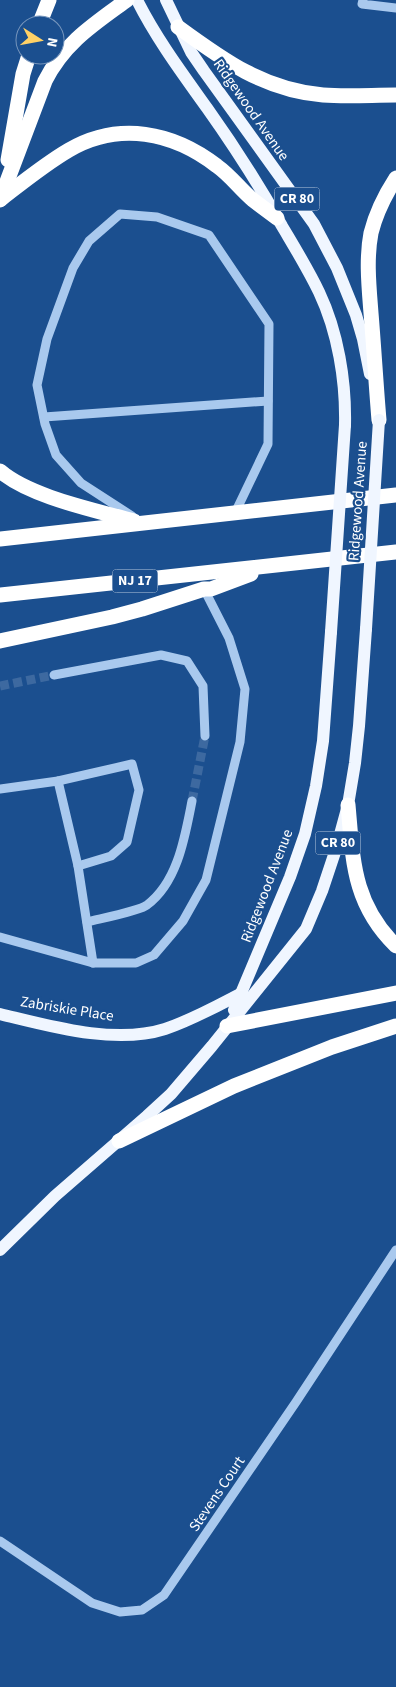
<svg xmlns="http://www.w3.org/2000/svg" width="396" height="1687" font-family="'Source Sans 3',sans-serif">
<style>
.lines{fill:none;stroke-linecap:round;stroke-linejoin:round}
.minor-tunnel{stroke:#3d69a0;stroke-width:9;stroke-dasharray:9 4.5;stroke-linecap:butt}
.minor{stroke:#a9c9ee;stroke-width:9}
.major{stroke:#f0f6ff;stroke-width:12}
.highway{stroke:#fff;stroke-width:15}
.major-bridge{stroke:#f0f6ff;stroke-width:12}
.labels{text-anchor:middle;dominant-baseline:central;stroke-width:4.5;stroke-linejoin:round;paint-order:stroke}
.shield{fill:#1b4f8f;stroke:#bbcadd;stroke-width:1}
.shield-label{font-size:14px;font-weight:bold;fill:#fff}
.street-label{font-size:15px;fill:#fff;stroke:#1b4f8f}
</style>
<rect width="100%" height="100%" fill="#1b4f8f"/>
<g class="lines">
<g class="minor-tunnel">
<path d="M0 686 54 675"/>
<path d="M192 801 205 736"/>
</g>
<g class="minor">
<path d="M363 0 362 4 396 8"/>
<path d="M44 417 268 401"/>
<path d="M132 516 81 483 56 455 45 424 37 385 47 339 73 268 89 241 120 214 157 217 209 235 269 324 268 444 235 513"/>
<path d="M54 675 161 655 187 661 203 686 205 736"/>
<path d="M58 781 78 866"/>
<path d="M0 789 58 781 132 764 139 790 127 842 111 856 78 866 93 963"/>
<path d="M87 922C98 919 140 911 147 905 178 882 185 836 192 801"/>
<path d="M0 937 93 963H136L154 955 183 921 206 880 240 742 245 689 229 638 204 589"/>
<path d="M0 1541 92 1603 120 1612 142 1610 164 1595 296 1402 396 1250"/>
</g>
<g class="major">
<path d="M137 0C156 38 182 73 207 108 234 146 259 185 282 226 295 248 308 269 319 292 338 332 346 381 345 425"/>
<path d="M166 0 191 52 204 71 314 224 337 268 356 315 363 339 370 374"/>
<path d="M234 1010 290 877 305 834 316 786 323 741 331 632"/>
<path d="M0 1014C50 1026 115 1045 165 1029 192 1020 217 1006 242 993"/>
<path d="M0 1250 55 1196 147 1116 171 1094 212 1046 306 929 322 891 336 849 348 805 355 763 359 726 366 629"/>
</g>
<g class="highway">
<path d="M39 25 49 0"/>
<path d="M178 27C223 60 264 90 323 95 347 97 372 95 396 95"/>
<path d="M8 160 23 74 29 55"/>
<path d="M1 199C23 182 45 164 69 150 119 121 173 132 217 166 231 176 240 189 253 200 261 206 269 212 277 218"/>
<path d="M0 200 45 81C64 43 94 24 127 0"/>
<path d="M379 420C376 385 374 349 371 313 369 287 366 259 371 233 376 213 385 195 396 178"/>
<path d="M0 471C30 497 95 510 134 521"/>
<path d="M0 539 396 495"/>
<path d="M0 595 396 552"/>
<path d="M0 641 112 617 142 609 204 589H211L251 574"/>
<path d="M348 805C353 861 353 904 396 946"/>
<path d="M227 1026 396 993"/>
<path d="M119 1141 234 1086 332 1047 396 1026"/>
</g>
<g class="major-bridge">
<path d="M366 629 379 420"/>
<path d="M331 632 345 425"/>
</g>
</g>
<g class="labels">
<g class="shield">
<rect x="274.5" y="187.5" width="45" height="23" rx="4"/>
<rect x="112.5" y="569.5" width="45" height="23" rx="4"/>
<rect x="315.5" y="831.5" width="45" height="23" rx="4"/>
</g>
<g class="shield-label">
<text x="297" y="199">CR 80</text>
<text x="135" y="581">NJ 17</text>
<text x="338" y="843">CR 80</text>
</g>
<g class="street-label">
<text transform="translate(251 110) rotate(55)">Ridgewood Avenue</text>
<text transform="translate(358 501) rotate(-86)">Ridgewood Avenue</text>
<text transform="translate(267 886) rotate(-69)">Ridgewood Avenue</text>
<text transform="translate(67 1009) rotate(9)">Zabriskie Place</text>
<text transform="translate(217 1494) rotate(-56)">Stevens Court</text>
</g>
</g>
<g transform="translate(40 40) rotate(101)"><circle r="24" fill="#1b4f8f" stroke="#7695bc"/>
<path d="M0-4L9 19L0 12L-9 19Z" fill="#ffd166"/>
<text y="-8" font-size="14" font-weight="bold" text-anchor="middle" fill="#ffffff">N</text>
</g>
</svg>
